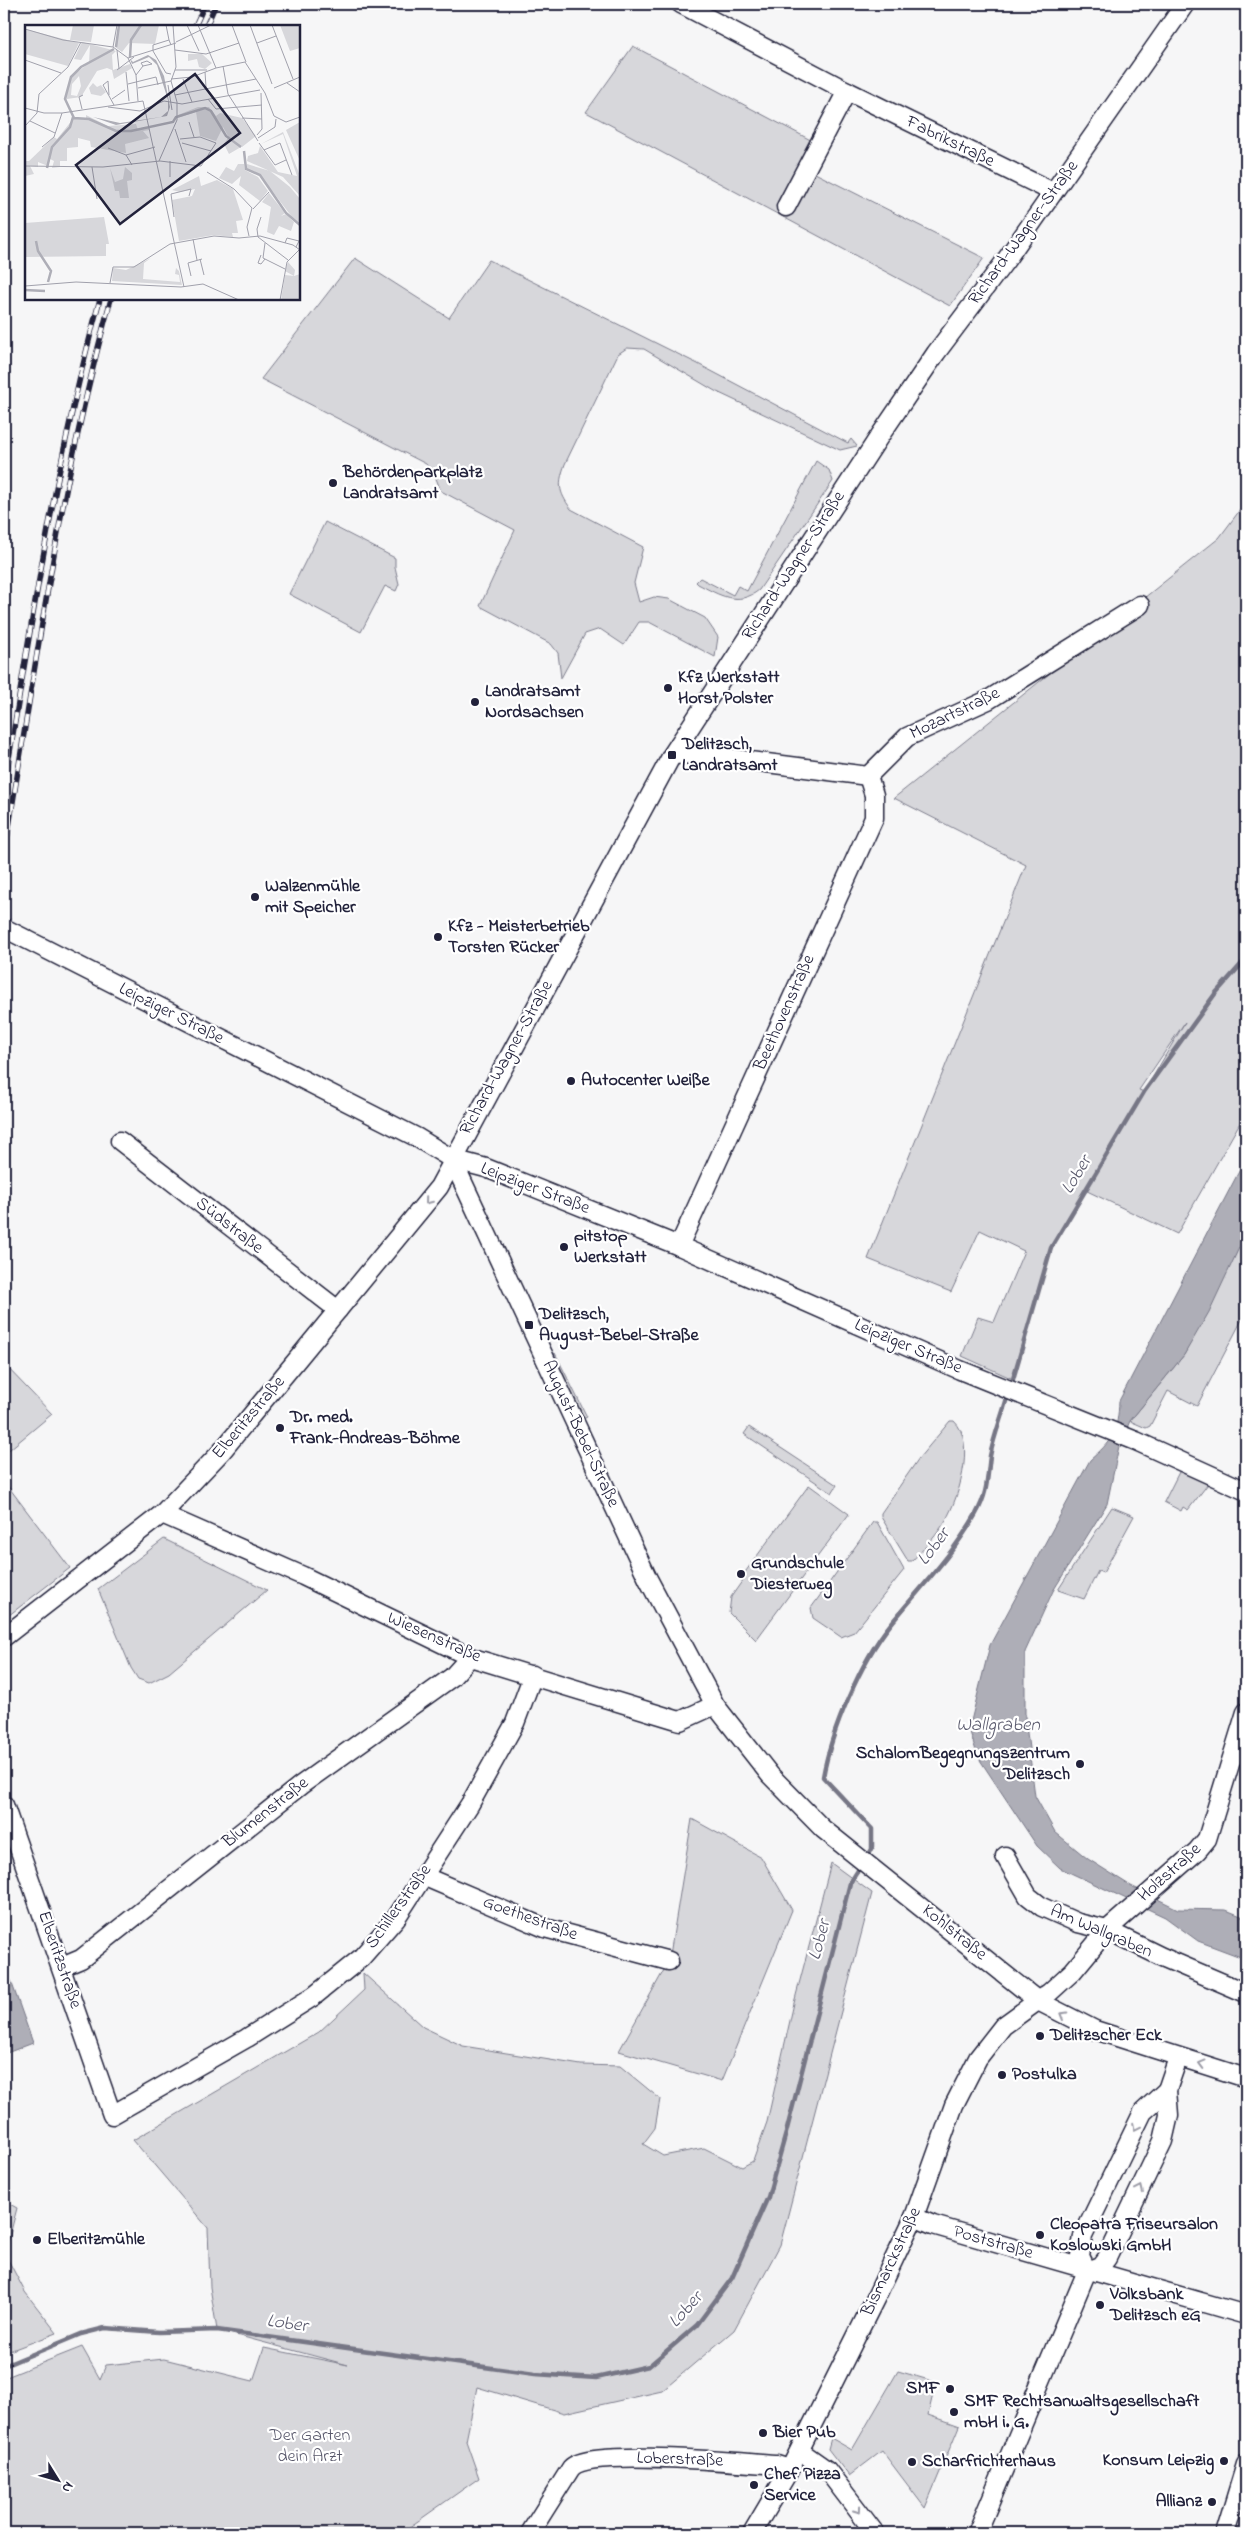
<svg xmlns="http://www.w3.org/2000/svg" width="1250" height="2537" font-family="'Indie Flower',sans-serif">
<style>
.green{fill:#d7d7db;stroke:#7c7c8b;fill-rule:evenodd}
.water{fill:#aeaeb7;stroke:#767685}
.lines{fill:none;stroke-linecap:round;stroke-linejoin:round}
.stream{stroke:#767685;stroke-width:4.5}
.minor-casing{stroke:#22223b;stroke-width:21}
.minor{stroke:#fff;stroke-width:18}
.rail-casing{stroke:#22223b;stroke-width:5.5}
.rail{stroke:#fff;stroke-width:4;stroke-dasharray:11;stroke-linecap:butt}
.oneway{stroke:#9c9ca7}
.poi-dot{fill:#22223b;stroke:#fff;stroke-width:2}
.labels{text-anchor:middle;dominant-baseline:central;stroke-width:4.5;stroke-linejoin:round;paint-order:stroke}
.street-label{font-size:18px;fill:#22223b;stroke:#fff}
.poi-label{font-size:18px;font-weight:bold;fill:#22223b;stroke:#fff;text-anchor:start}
.park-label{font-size:18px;fill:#58586b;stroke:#fff}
.water-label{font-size:19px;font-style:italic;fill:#5a5a6d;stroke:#fff}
.inset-river{fill:none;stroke:#aeaeb7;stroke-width:2.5}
.inset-road{fill:none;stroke:#a1a1ac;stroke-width:1}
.view{fill:#22223b;fill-opacity:0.15;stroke:#22223b;stroke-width:2.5}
.inset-edge{fill:none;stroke:#22223b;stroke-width:2.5}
</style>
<rect width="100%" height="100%" fill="#f6f6f7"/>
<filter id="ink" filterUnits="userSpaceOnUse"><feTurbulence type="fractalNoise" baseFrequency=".02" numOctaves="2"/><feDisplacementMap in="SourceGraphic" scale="10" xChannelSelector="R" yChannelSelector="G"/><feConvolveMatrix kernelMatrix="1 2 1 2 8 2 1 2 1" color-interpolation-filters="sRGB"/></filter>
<g filter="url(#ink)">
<g class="green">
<path d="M633 46 820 145 807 169 984 258 950 306 586 112Z"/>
<path d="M355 258 449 318 489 260 698 364 848 443 851 439 857 446 840 450 715 391 644 349 627 348 618 354 565 464C558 484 558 491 571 509L643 547 634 583 639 602 654 597 669 599 705 618 718 637 715 657 649 622H639L624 645 600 629 585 634 561 678 558 653 551 644 480 606 515 530 441 491 435 476 426 464 261 379Z"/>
<path d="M816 461 829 470 833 481 759 590C738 607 719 595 698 584L696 582 700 578 733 595 738 586 747 591Z"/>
<path d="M1246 502V1112L1177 1234 1085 1190 1051 1248 1013 1379 962 1356 978 1317 994 1322 1024 1251 980 1230 951 1292 868 1259 1026 865 894 798 1219 538ZM1185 1022 1144 1092 1139 1090Z"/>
<path d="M325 522 395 558V567L399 584 396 591 385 586 361 632 289 594Z"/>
<path d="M1246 1233V1312L1197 1406 1168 1391 1150 1426 1146 1428 1130 1421 1184 1355Z"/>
<path d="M555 1353 587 1417 581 1420 550 1356Z"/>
<path d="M4 1364 52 1414 4 1454Z"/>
<path d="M950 1421H954C977 1442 958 1503 942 1526 934 1539 922 1550 912 1561H908L881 1517V1513L919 1458Z"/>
<path d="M749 1427 837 1485 832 1493 744 1434Z"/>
<path d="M1180 1470 1208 1484 1188 1510 1183 1507 1181 1511 1164 1502Z"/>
<path d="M4 1481 70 1568 4 1619Z"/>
<path d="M809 1485 849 1514 756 1640 729 1613 731 1597 745 1577 743 1575Z"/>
<path d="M1112 1507 1134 1516 1103 1573 1098 1571 1084 1599 1058 1590Z"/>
<path d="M873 1522H877L904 1570 854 1632 841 1637 813 1618 811 1608Z"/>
<path d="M164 1539 267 1590 169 1673 149 1683 138 1679 131 1668 98 1589Z"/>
<path d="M692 1819 761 1857 792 1910 722 2081 619 2051 669 1961Z"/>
<path d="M831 1863 872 1893 780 2245 734 2330 662 2391 564 2413 477 2387 466 2441 479 2478 401 2533H4V2378L82 2347 100 2379 106 2365 164 2359 253 2381 264 2348 348 2365 217 2330 210 2287 208 2228 133 2140 319 2032 364 1990 363 1973 423 2027 463 2046 581 2065 620 2066 660 2099 655 2128 643 2144 663 2156 704 2148 742 2167 753 2161 767 2122 794 2003Z"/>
<path d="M4 2201 17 2208 5 2254 25 2292 57 2333 4 2353Z"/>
<path d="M898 2371 936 2382 928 2415 959 2426 925 2508 882 2451 849 2476 828 2449 831 2438 852 2450Z"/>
</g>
<g class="water">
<path d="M1246 1158V1233L1209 1312 1184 1355 1130 1421 1119 1446 1107 1504 1053 1591 1025 1652V1717L1035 1796 1055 1832 1088 1859 1131 1886 1178 1909 1226 1910 1246 1918V1959L1198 1941 1165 1917 1060 1868 1037 1846 978 1757 969 1729 990 1645 1090 1460C1112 1441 1118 1432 1119 1401Z"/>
<path d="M4 1961 33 2043 4 2054Z"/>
</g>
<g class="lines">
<g class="stream">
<path d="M1011 1386 1051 1248 1144 1092 1215 994 1246 959"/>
<path d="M867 1858 872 1849V1829L823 1777C831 1731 861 1661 890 1625 920 1588 952 1556 976 1514 988 1493 987 1478 990 1456 994 1435 1003 1414 1008 1394"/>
<path d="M4 2366 81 2334 105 2328 159 2332 217 2330 535 2374 596 2378 649 2366 697 2325 732 2278 768 2197 786 2133 850 1883 862 1864"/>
</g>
<defs>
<g id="minor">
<path d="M681 4 847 91 1053 192"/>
<path d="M786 207 847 91"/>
<path d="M672 755 696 754 868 776"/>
<path d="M868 776 907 737 988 700 1140 605"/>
<path d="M4 928 416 1137 452 1159 486 1168 679 1246 960 1370 1136 1441 1246 1491"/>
<path d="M120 1141 338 1310"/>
<path d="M452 1159 648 1579 715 1705 770 1775 823 1829 1038 2001 1095 2030 1246 2078"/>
<path d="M679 1246 874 818V795L868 776"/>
<path d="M162 1514 303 1576 470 1657 680 1721 715 1705"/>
<path d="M4 1637 162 1514 222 1451 439 1187 672 755 879 437 936 353 1006 260 1185 4"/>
<path d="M4 1805 112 2115 247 2038 314 1996 361 1958 396 1918 470 1804 515 1723 533 1675"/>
<path d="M1005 1856 1028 1896 1042 1907 1078 1923 1107 1930 1162 1957 1246 1993"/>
<path d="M423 1876 545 1928 669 1961"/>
<path d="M62 1967 81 1959 301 1785 452 1677 470 1657"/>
<path d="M914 2217 933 2225 1246 2315"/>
<path d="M1087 2271 1101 2266 1107 2258 1163 2141 1169 2115 1167 2090 1178 2058"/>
<path d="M800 2451 827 2470 875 2533"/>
<path d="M530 2533 571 2468C589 2448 744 2463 777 2465L790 2469"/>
<path d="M752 2533 790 2469 876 2297 914 2217 954 2105 978 2058 1003 2026 1050 1992 1073 1971 1107 1930 1197 1851 1207 1839 1246 1712"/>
<path d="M977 2533 1087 2271 1080 2256 1083 2236 1143 2112 1167 2090"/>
<path d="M1225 2533 1246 2464"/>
</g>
</defs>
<use href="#minor" class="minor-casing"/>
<use href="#minor" class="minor"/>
<defs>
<g id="rail">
<path d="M195 26 205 4"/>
<path d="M206 26 216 4"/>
<path d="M4 789C31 625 56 459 100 299"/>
<path d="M4 857C35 671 60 481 111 299"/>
</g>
</defs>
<use href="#rail" class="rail-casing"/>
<use href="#rail" class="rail"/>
</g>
<defs><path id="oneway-chevron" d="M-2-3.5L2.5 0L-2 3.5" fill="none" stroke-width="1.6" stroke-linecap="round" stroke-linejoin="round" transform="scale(1.25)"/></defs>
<g class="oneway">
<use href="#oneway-chevron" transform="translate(428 1201) rotate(129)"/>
<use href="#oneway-chevron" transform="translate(1063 2015) rotate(-150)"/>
<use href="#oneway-chevron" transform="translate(1202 2064) rotate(-165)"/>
<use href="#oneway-chevron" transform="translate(1136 2127) rotate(116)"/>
<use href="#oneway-chevron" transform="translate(1140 2189) rotate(-65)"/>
<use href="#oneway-chevron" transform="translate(858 2510) rotate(54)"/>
</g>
</g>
<g class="poi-dot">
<circle cx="333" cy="483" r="5"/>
<circle cx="668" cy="688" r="5"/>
<circle cx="475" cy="702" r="5"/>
<rect x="667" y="750" width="10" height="10" rx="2.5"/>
<circle cx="255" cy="897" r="5"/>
<circle cx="438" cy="937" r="5"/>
<circle cx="571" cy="1081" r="5"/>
<circle cx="564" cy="1247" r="5"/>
<rect x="524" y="1320" width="10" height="10" rx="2.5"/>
<circle cx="280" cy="1428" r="5"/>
<circle cx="741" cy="1574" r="5"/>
<circle cx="1080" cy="1764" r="5"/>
<circle cx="1040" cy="2036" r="5"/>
<circle cx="1002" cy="2075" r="5"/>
<circle cx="1040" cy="2235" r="5"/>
<circle cx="37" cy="2240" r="5"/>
<circle cx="1100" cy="2305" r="5"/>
<circle cx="950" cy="2389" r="5"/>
<circle cx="954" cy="2412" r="5"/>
<circle cx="763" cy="2433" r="5"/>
<circle cx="1224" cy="2461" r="5"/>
<circle cx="912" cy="2462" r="5"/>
<circle cx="754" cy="2485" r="5"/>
<circle cx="1212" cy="2502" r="5"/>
</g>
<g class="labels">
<g class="street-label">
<text transform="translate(950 142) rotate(26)">Fabrikstraße</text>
<text transform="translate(1024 233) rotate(-54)">Richard-Wagner-Straße</text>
<text transform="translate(794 566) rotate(-57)">Richard-Wagner-Straße</text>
<text transform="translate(955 714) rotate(-26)">Mozartstraße</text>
<text transform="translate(785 1013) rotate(-66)">Beethovenstraße</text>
<text transform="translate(171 1014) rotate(27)">Leipziger Straße</text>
<text transform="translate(507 1058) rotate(-61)">Richard-Wagner-Straße</text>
<text transform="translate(535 1189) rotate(21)">Leipziger Straße</text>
<text transform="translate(229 1226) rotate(38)">Südstraße</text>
<text transform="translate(908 1347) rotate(23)">Leipziger Straße</text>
<text transform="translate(249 1418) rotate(-50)">Elberitzstraße</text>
<text transform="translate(580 1434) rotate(65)">August-Bebel-Straße</text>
<text transform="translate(434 1638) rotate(24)">Wiesenstraße</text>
<text transform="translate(266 1813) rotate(-38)">Blumenstraße</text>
<text transform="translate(1170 1873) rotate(-42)">Holzstraße</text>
<text transform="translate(399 1907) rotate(-54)">Schillerstraße</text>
<text transform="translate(530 1919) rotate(20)">Goethestraße</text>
<text transform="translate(1101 1932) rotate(23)">Am Wallgraben</text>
<text transform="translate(954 1933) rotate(39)">Kohlstraße</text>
<text transform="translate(59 1960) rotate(71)">Elberitzstraße</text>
<text transform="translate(993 2243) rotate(16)">Poststraße</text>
<text transform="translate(892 2262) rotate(-65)">Bismarckstraße</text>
<text transform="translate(680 2460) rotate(2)">Loberstraße</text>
</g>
<g class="poi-label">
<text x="343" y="473">Behördenparkplatz<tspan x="343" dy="21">Landratsamt</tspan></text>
<text x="678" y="678">Kfz Werkstatt<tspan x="678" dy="21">Horst Polster</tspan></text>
<text x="485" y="692">Landratsamt<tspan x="485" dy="21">Nordsachsen</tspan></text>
<text x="682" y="745">Delitzsch,<tspan x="682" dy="21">Landratsamt</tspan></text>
<text x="265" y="887">Walzenmühle<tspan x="265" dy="21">mit Speicher</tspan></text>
<text x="448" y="927">Kfz - Meisterbetrieb<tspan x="448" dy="21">Torsten Rücker</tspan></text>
<text x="581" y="1081">Autocenter Weiße</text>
<text x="574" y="1237">pitstop<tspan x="574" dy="21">Werkstatt</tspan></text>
<text x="539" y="1315">Delitzsch,<tspan x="539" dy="21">August-Bebel-Straße</tspan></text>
<text x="290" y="1418">Dr. med.<tspan x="290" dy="21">Frank-Andreas-Böhme</tspan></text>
<text x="751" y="1564">Grundschule<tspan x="751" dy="21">Diesterweg</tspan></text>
<text x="1070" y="1754" text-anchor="end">SchalomBegegnungszentrum<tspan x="1070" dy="21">Delitzsch</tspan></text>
<text x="1050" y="2036">Delitzscher Eck</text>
<text x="1012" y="2075">Postulka</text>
<text x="1050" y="2225">Cleopatra Friseursalon<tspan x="1050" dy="21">Koslowski GmbH</tspan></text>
<text x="47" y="2240">Elberitzmühle</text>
<text x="1110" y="2295">Volksbank<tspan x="1110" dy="21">Delitzsch eG</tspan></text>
<text x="940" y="2389" text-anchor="end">SMF</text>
<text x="964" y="2402">SMF Rechtsanwaltsgesellschaft<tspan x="964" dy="21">mbH i. G.</tspan></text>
<text x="773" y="2433">Bier Pub</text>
<text x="1214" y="2461" text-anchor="end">Konsum Leipzig</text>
<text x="922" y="2462">Scharfrichterhaus</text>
<text x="764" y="2475">Chef Pizza<tspan x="764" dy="21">Service</tspan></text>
<text x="1202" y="2502" text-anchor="end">Allianz</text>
</g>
<g class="park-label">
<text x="310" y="2436">Der Garten<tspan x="310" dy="21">dein Arzt</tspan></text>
</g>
<g class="water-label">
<text transform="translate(1077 1175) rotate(-59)">Lober</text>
<text transform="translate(934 1547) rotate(-53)">Lober</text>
<text x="998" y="1725">Wallgraben</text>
<text transform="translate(820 1940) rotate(-75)">Lober</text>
<text transform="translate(686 2310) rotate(-48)">Lober</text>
<text transform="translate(287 2324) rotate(8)">Lober</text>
</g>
</g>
<g transform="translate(25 25)">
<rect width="275" height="275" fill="#f6f6f7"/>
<path d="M48 0H69L66 17 45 15ZM95 0H134L130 19 104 18 97 27 90 22ZM255 0H275V23L265 26ZM0 4 54 18 43 41 0 29ZM57 17 91 26 87 30 88 45 105 39 107 43 89 54 87 45 82 43 72 46 56 72 42 74V77L41 73 46 52 64 38 65 20 56 35 49 34ZM54 51 56 61 52 71 46 70 47 59ZM163 29H177L187 38 180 44 174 42 172 34 163 36ZM68 58 72 62 76 60 81 67 76 71 66 69 64 63ZM173 82H184L191 91 195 88 217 93 231 111 217 122 203 111 198 102 191 116 175 111 171 87 153 93V90ZM61 90 83 101 111 99 113 105 124 102 125 105 118 106 124 113 100 119 101 128 66 122 65 116 53 113V122L42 123V136H35V142L27 143 29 136 25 134 23 141 13 137V142L5 141 9 149 0 151V136H4L29 112 32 114 48 94H61ZM275 97V136L261 105ZM258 107 275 151V171L258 152 222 136 223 131 233 128 235 121 253 147 272 151 258 109 236 119ZM203 113 216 122 204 129 199 119ZM213 139H219L220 145 233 152 243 166 235 176 214 160 216 151 207 159 194 153 201 142 209 146ZM222 139 245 146 265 162 275 174V198L267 192 234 149 222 144ZM100 142 107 148V155L102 156 104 173H95L94 166H90L85 143 90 157 98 154ZM174 151 176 161 192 155 208 164 218 195 211 196 213 208H207L208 212 189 210 154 216 147 175 167 171 170 164 155 167 147 165ZM244 168 260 188 256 191 261 189 269 197 266 206 254 201 249 210 242 207 246 182 237 177ZM79 192 84 219H81V231L0 232V198ZM126 233 119 238 118 254 155 257 154 250 150 249 151 243 154 246 157 260 87 256 88 243 101 245ZM263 237 270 245 269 251 275 249V275H256L260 250 269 251 260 246Z" fill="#d7d7db" fill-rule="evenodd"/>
<path d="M123 30 131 35 139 51 145 82 142 91 91 100 68 92 95 98 136 92 143 86V75L132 40 124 32 107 39 105 34 108 37Z" fill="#aeaeb7"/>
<path class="inset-river" d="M91 22 94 0M89 24 56 42 46 52 40 74 49 93 64 94 91 106H106L148 97 151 92 180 83 186 86 201 111 216 122M105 32 106 15 116 0M219 126 221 144 235 150 261 188 275 200M22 143 27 122 45 102 48 92M11 216 13 226 26 246 23 257M0 265 20 266"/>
<path class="inset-road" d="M141 0 144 15M162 0 174 26M173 0 191 43M207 0 221 37M225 0 247 59M247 0 268 54M0 4 38 15 88 22 103 33M151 17 186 0M232 18 251 11M88 22 92 0M92 25 94 44M150 25 181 29 214 18M128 26 141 48 146 49M128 26V20L144 15 146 20M103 33 151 18M103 33 111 50 113 76M0 35 36 48M220 37 240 68 249 91 261 97 275 92M198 41 203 69 233 116M92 45 109 32M150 45H182M101 47 104 76M180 47 181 62M111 50 118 41 127 39 122 36 116 38 118 41M146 54 167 52 191 43 220 37M158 54 167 77M262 58 275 67M103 59 131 52 133 60M143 60 147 85M113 63 146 56M249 63 275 52M84 70 83 56 78 60 89 80M150 70 231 54M87 74 100 65M183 74 191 84 237 80M83 82 115 86 139 76 157 79 235 65M0 83 19 88H37L118 76 159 262M57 84 54 72 58 70M217 93 237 94M5 96 30 108M164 97 169 112M0 101 12 88 14 69 43 42 56 17M150 104 161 137M232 110 237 104 236 68M233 113 250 102 251 94M157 118 186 126M234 118 250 140 261 135M17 122 29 112 37 88M83 123 101 130 107 140M239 125 255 118 267 150M101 130 130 122M134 136 152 95V77L146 56 151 42 148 0M0 141 78 142 135 136 176 141 191 118 175 112 155 114M67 142 72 174M182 147 209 164 227 183 222 202 224 211M145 152V136M228 184 244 167M149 192 146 169 166 164 164 171M236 192 232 204 233 212 263 235M168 214 172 235M240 218 238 233 260 244M260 218 262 213 274 216 271 222M236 230 233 238 236 239 240 234M175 234 179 250M166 251 163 238 177 234M85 258 88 242H109L145 219 189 211 214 213 235 211 268 220 275 225M0 261 51 257 156 262 178 259 214 275M255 275 262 237 274 225"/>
<path class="view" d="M170 49 215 108 95 199 51 140Z"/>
<rect width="275" height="275" class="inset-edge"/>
</g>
<rect width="1250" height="2537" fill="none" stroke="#fff" stroke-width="20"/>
<rect x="10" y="10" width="1230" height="2517" fill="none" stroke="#22223b" stroke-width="2" filter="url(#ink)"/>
<g transform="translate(58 2480) rotate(127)" stroke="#ffffff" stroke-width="4" paint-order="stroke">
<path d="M0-4L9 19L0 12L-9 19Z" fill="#22223b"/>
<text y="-8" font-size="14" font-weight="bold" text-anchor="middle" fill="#22223b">N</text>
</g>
</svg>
